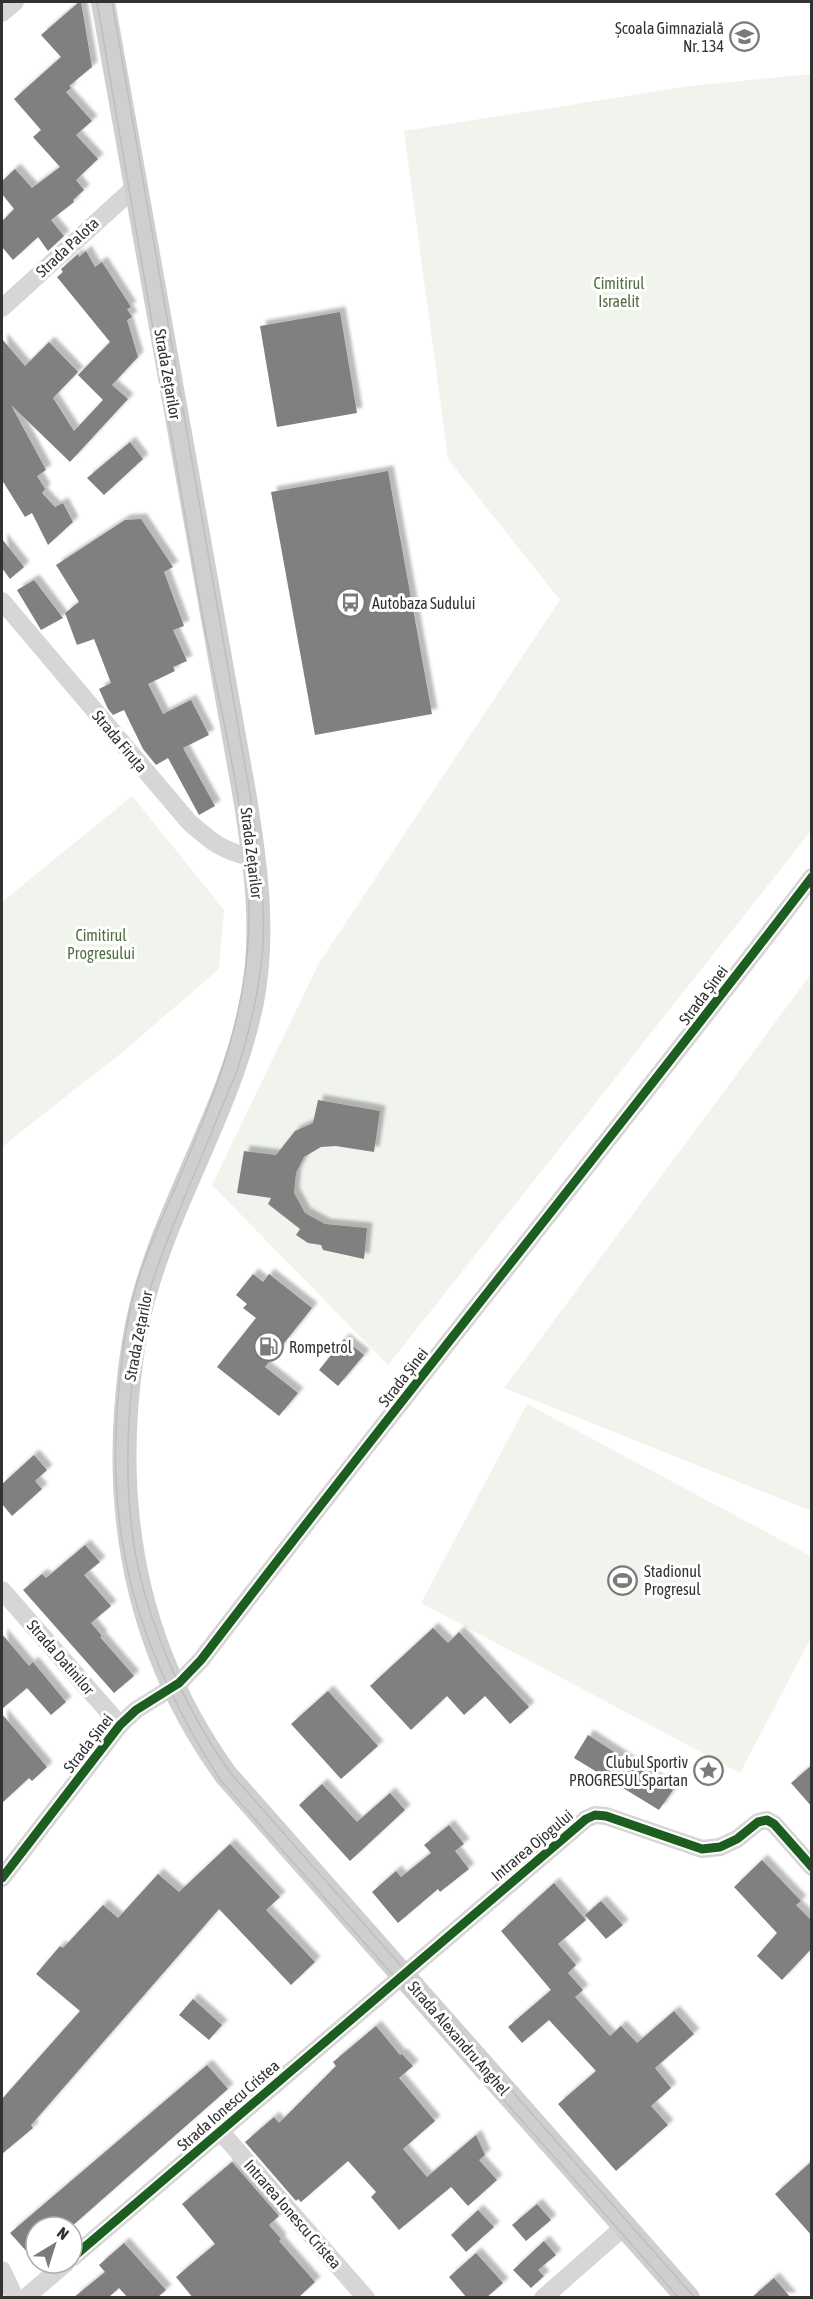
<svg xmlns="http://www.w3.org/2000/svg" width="813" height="2299" font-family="'Asap Condensed',sans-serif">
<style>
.green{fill:#f0f4ed}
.building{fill:#808080;filter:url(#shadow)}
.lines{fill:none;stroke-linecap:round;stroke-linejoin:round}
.minor{stroke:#d6d6d6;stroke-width:18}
.secondary{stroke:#cfcfcf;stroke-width:24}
.tram{stroke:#bebebe;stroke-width:1.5}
.cycleway-casing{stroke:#fff;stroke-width:13}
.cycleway{stroke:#1b5e20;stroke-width:9}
.labels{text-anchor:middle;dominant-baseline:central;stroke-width:6;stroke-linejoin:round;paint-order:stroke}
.poi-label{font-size:16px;fill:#323232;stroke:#fff;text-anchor:start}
.street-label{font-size:16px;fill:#323232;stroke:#fff}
.park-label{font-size:16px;fill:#4f6e3f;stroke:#fff}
</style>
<defs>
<filter id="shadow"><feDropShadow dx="5.5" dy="-5.5" stdDeviation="1.5" flood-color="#0004"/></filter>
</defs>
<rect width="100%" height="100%" fill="#fff"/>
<g class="green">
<path d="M811 74V831L388 1365 212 1185 319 963 560 600 448 459 404 131 690 86Z"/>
<path d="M132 796 224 910 219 969 125 1050 2 1147V902Z"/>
<path d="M811 974V1511L504 1388Z"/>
<path d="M527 1404 811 1556V1638L740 1773 421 1603Z"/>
</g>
<g class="building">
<path d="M79 2H81L92 67 69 86 71 88 66 92 92 121 76 135 98 159 76 180 84 190 73 200 74 202 51 220 64 236 48 251 38 237 13 260 2 247V221L14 209 2 194V181L15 169 32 188 60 167 33 137 41 130 14 99 61 57 41 35Z"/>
<path d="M86 251 95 267 102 262 131 307 127 309 132 317 127 320 138 357 112 385 128 399 70 462 11 405 46 470 37 476 45 489 42 493 55 507 63 503 73 522 48 545 32 513 25 517 2 480V339L25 366 49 342 78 372 53 398 74 431 103 400 78 375 110 342 57 277 63 272 61 269 78 254 79 257Z"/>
<path d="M340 312 357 413 277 427 260 326Z"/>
<path d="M130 442 143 459 104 495 87 478Z"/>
<path d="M388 471 432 714 315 735 271 492Z"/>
<path d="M141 519 173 567 164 572 184 626 173 630 187 661 173 667 175 671 148 684 163 714 191 700 209 735 183 748 215 806 199 815 168 758 156 765 143 749 124 710 113 715 108 709 99 689 111 683 94 639 77 645 65 613 79 602 56 565 125 520Z"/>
<path d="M2 539 24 567 10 579 2 568Z"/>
<path d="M34 580 63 618 41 630 17 590Z"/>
<path d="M318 1100 380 1111 374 1152 336 1146 321 1147 304 1157 296 1173 294 1193 305 1213 325 1224 367 1228 364 1259 323 1250 321 1245 308 1243 296 1235 300 1229 268 1204 271 1198 237 1193 244 1151 276 1155 295 1131 313 1123Z"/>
<path d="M253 1274 263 1282 269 1274 312 1308 265 1367 298 1393 279 1416 217 1367 256 1318 243 1308 247 1304 236 1295Z"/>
<path d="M344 1339 364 1355 338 1386 319 1370Z"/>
<path d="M34 1455 47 1470 35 1481 42 1489 12 1516 2 1504V1484Z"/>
<path d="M85 1545 100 1562 84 1575 111 1606 91 1623 102 1636 100 1637 134 1676 114 1693 23 1590 42 1574 46 1578Z"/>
<path d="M433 1628 448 1643 459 1632 529 1707 510 1724 485 1696 464 1715 447 1696 411 1730 370 1686Z"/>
<path d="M2 1634 29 1666 33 1662 66 1702 51 1715 27 1688 2 1709Z"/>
<path d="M328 1691 378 1746 341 1779 291 1724Z"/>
<path d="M2 1714 47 1767 32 1781 29 1778 2 1803Z"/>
<path d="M588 1735 673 1790 659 1810 574 1758Z"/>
<path d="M812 1765V1807L791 1783Z"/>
<path d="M322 1784 357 1822 390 1793 405 1810 350 1861 299 1805Z"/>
<path d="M449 1825 464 1844 455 1851 469 1869 440 1892 438 1889 398 1923 372 1892 396 1871 401 1877 431 1853 424 1845Z"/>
<path d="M230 1844 280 1897 266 1910 315 1962 291 1985 219 1909 31 2125 33 2128 2 2154V2099L80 2011 36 1974 60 1946 63 1948 103 1905 118 1918 158 1874 179 1892Z"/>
<path d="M762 1860 801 1901 796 1905 812 1921V1948L782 1980 757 1956 777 1933 734 1887Z"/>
<path d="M554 1883 586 1920 558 1944 576 1965 568 1973 583 1990 575 1997 610 2036 621 2026 637 2043 674 2011 694 2034 655 2068 671 2088 651 2106 668 2125 616 2171 558 2104 596 2071 549 2020 522 2043 508 2027 551 1990 501 1931Z"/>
<path d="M601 1901 623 1925 606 1939 585 1915Z"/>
<path d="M193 1999 222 2025 209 2040 179 2015Z"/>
<path d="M376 2026 400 2055 402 2054 413 2066 399 2078 435 2121 403 2149 427 2177 476 2135 485 2155 479 2160 497 2180 468 2206 451 2187 399 2230 371 2197 376 2192 348 2161 301 2202 298 2199 296 2201 245 2142 274 2117 279 2123 336 2066 333 2062Z"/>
<path d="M207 2065 228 2089 71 2227H36V2262L10 2233Z"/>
<path d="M812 2161V2236L775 2194Z"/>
<path d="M232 2162 279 2216 269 2225 281 2239 279 2241 315 2282 298 2298H193L176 2277 215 2244 182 2204Z"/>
<path d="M537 2204 551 2220 526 2241 512 2225Z"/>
<path d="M478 2210 494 2227 466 2252 451 2235Z"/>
<path d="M544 2241 556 2255 538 2270 544 2276 531 2288 513 2270Z"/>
<path d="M124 2243 166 2290 157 2298H128L119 2288 108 2298H73L105 2272 99 2265Z"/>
<path d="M476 2253 503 2283 486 2298H467L449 2277Z"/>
<path d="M774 2278 791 2298H751Z"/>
</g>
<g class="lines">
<g class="minor">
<path d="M2 13 15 2"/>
<path d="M2 308 134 188"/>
<path d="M2 601 189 822C213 843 222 851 254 858"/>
<path d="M2 1590 120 1725"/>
<path d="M2 1878 120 1725 136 1710 179 1683 201 1660C402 1397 611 1140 812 877"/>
<path d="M220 2131 366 2298"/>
<path d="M72 2258 586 1819 595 1815 606 1816 702 1849 720 1847 737 1839 758 1822 767 1820 774 1824 812 1867"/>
<path d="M2 2270 15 2298"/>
<path d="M25 2298 66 2263"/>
<path d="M543 2298 625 2226"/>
</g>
<path class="secondary" d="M103 2 245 798C256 866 265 933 252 1002 232 1101 176 1189 147 1286 134 1327 129 1369 126 1412 117 1545 148 1667 226 1775L688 2298"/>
<g class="tram">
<path d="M97 2C132 202 166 402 200 602 217 700 246 802 249 902 252 1006 216 1092 176 1186 163 1216 148 1248 138 1280 127 1315 122 1352 119 1388 103 1539 140 1655 221 1781L679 2298"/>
<path d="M112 2 250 794C256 844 266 895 263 945 260 988 250 1030 237 1071 219 1114 201 1158 183 1201 168 1239 152 1277 142 1317 136 1342 134 1368 131 1393 127 1439 126 1484 132 1530 141 1611 184 1710 233 1776L695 2298"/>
</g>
<defs>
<g id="cycleway">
<path d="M2 1878 120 1725 136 1710 179 1683 201 1660C402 1397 611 1140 812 877"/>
<path d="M72 2258 586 1819 595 1815 606 1816 702 1849 720 1847 737 1839 758 1822 767 1820 774 1824 812 1867"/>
</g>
</defs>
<use href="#cycleway" class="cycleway-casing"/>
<use href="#cycleway" class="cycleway"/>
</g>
<defs>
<symbol id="school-ring" viewBox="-11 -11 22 22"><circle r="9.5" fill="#fff" stroke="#7a7a7a" stroke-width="1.5"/><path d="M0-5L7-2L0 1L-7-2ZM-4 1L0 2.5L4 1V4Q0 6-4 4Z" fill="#7a7a7a"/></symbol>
<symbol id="bus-ring" viewBox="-11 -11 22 22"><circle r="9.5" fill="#fff" stroke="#7a7a7a" stroke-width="1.5"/><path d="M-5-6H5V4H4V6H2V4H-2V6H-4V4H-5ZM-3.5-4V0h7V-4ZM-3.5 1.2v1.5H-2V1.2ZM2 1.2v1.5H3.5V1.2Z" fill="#7a7a7a"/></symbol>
<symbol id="fuel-ring" viewBox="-11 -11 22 22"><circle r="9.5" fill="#fff" stroke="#7a7a7a" stroke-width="1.5"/><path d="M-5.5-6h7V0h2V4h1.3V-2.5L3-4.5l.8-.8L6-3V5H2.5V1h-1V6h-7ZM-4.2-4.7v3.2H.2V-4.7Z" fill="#7a7a7a"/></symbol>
<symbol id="stadium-ring" viewBox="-11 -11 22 22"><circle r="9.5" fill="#fff" stroke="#7a7a7a" stroke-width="1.5"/><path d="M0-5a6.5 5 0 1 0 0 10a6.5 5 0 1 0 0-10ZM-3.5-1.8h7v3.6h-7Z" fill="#7a7a7a"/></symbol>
<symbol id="sight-ring" viewBox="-11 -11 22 22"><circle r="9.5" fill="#fff" stroke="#7a7a7a" stroke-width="1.5"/><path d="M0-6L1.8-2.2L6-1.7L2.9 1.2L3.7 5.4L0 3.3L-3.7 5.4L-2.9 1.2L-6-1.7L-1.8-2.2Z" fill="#7a7a7a"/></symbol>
</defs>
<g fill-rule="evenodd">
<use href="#school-ring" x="728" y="20" width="33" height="33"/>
<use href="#bus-ring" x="334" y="586" width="33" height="33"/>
<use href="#fuel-ring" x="252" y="1330" width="33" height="33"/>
<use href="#stadium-ring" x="606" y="1564" width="33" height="33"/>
<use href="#sight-ring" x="692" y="1754" width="33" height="33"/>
</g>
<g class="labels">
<g class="poi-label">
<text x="724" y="28" text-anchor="end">Școala Gimnazială<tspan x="724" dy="18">Nr. 134</tspan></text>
<text x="372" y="603">Autobaza Sudului</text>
<text x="289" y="1347">Rompetrol</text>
<text x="644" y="1571">Stadionul<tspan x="644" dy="18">Progresul</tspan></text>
<text x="688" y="1762" text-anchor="end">Clubul Sportiv<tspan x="688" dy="18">PROGRESUL Spartan</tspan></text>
</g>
<g class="street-label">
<text transform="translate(67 247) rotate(-43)">Strada Palota</text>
<text transform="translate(168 374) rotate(80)">Strada Zețarilor</text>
<text transform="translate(120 741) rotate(50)">Strada Firuța</text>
<text transform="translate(252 853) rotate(83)">Strada Zețarilor</text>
<text transform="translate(703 995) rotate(-53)">Strada Șinei</text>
<text transform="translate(138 1336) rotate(-79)">Strada Zețarilor</text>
<text transform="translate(403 1377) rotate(-52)">Strada Șinei</text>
<text transform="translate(61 1657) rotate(49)">Strada Datinilor</text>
<text transform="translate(88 1743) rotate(-52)">Strada Șinei</text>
<text transform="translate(532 1845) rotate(-40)">Intrarea Ojogului</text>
<text transform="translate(459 2038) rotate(49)">Strada Alexandru Anghel</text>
<text transform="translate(228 2105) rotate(-41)">Strada Ionescu Cristea</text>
<text transform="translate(293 2214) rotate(49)">Intrarea Ionescu Cristea</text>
</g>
<g class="park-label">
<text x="619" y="283">Cimitirul<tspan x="619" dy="18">Israelit</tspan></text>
<text x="101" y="935">Cimitirul<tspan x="101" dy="18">Progresului</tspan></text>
</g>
</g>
<rect width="813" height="2299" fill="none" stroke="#323232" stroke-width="6"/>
<g transform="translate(54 2245) rotate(38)"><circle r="28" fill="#ffffff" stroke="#adadad" stroke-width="1.5"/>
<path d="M0-4.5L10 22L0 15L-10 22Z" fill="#7a7a7a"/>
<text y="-9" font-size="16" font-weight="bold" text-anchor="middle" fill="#323232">N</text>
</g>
</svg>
